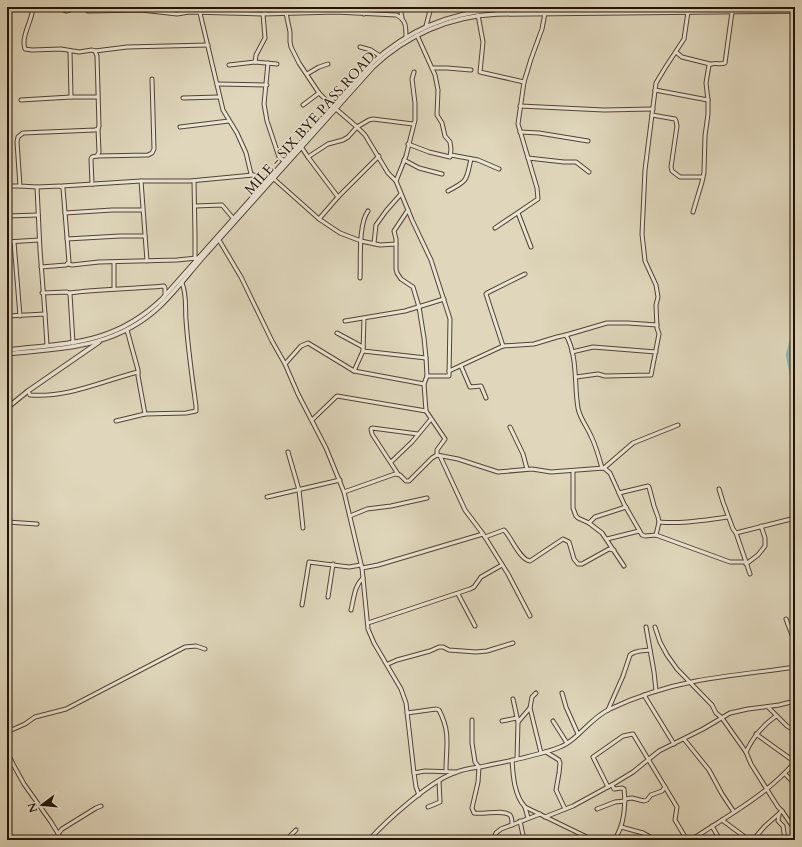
<svg xmlns="http://www.w3.org/2000/svg" width="802" height="847" font-family="Cardo,serif">
<style>
.lines{fill:none;stroke-linecap:round;stroke-linejoin:round}
.river{stroke:#94b9ad;stroke-width:4.5}
.minor-casing{stroke:#524334;stroke-width:5}
.tertiary-casing{stroke:#524334;stroke-width:5.5}
.minor{stroke:#eae4d3;stroke-width:3}
.tertiary{stroke:#eae4d3;stroke-width:3.5}
.labels{text-anchor:middle;dominant-baseline:central;stroke-width:3;stroke-linejoin:round;paint-order:stroke}
.street-label{font-size:14px;fill:#231207;stroke:#eae4d3}
</style>
<rect width="100%" height="100%" fill="#dfd6bb"/>
<filter id="stains"><feTurbulence type="fractalNoise" baseFrequency=".005" numOctaves="4"/><feColorMatrix values="0 0 0 0 .2 0 0 0 0 .09 0 0 0 0 .02 0 0 0 .5 -.17"/></filter>
<radialGradient id="worn" r=".72"><stop offset=".6" stop-color="#630" stop-opacity="0"/><stop offset="1" stop-color="#630" stop-opacity=".3"/></radialGradient>
<g class="lines">
<path class="river" d="M795 329 788 355 795 389"/>
<defs>
<g id="minor">
<path d="M29 7 31 9 32 13C30 24 21 38 25 49L32 50 61 49 79 52 92 50 95 51 97 56 99 126 98 129 95 130 23 133 18 137 17 142 20 186 37 187 40 250 45 314"/>
<path d="M30 7 60 8 66 11 70 10 73 7"/>
<path d="M83 7 88 11 141 10 177 14 189 12 263 14 336 12 396 15C406 19 406 27 406 37"/>
<path d="M263 7 265 13"/>
<path d="M362 7 364 14"/>
<path d="M400 7 402 18"/>
<path d="M200 13 223 110 237 133 246 153 251 174 253 175 258 176 264 183"/>
<path d="M286 13 290 32V42L291 47 299 63 319 93 333 107"/>
<path d="M478 15 483 42 480 72 524 82"/>
<path d="M426 26 431 7"/>
<path d="M360 47 371 50 380 56"/>
<path d="M70 51 71 97"/>
<path d="M95 51 127 47 208 45"/>
<path d="M676 52 682 57 710 64"/>
<path d="M255 62 256 55 265 38 263 14"/>
<path d="M268 63 264 104 267 121 279 157 284 161"/>
<path d="M229 65 255 62 277 64"/>
<path d="M432 68H447L471 70"/>
<path d="M307 74 319 67 328 64"/>
<path d="M217 84 267 85"/>
<path d="M655 90 708 100"/>
<path d="M183 98 219 97"/>
<path d="M21 100 71 97H97"/>
<path d="M303 105 319 93"/>
<path d="M520 106 604 110 653 109"/>
<path d="M336 109 357 127 369 120 373 119 413 124"/>
<path d="M652 115 675 119 676 121 677 126 671 167 672 171 680 177H703"/>
<path d="M180 127 229 121"/>
<path d="M520 132 539 133 588 141"/>
<path d="M408 144 429 152 450 157 451 149 450 142 445 136 442 123 437 115 438 90 435 75 417 35"/>
<path d="M302 148 308 157 328 144 343 140 348 137 357 127 365 135 388 173 396 181 412 220 431 260 450 319 449 376H427"/>
<path d="M451 155 478 160 499 169"/>
<path d="M97 156 148 155 152 153 154 149 152 79"/>
<path d="M308 157 338 197"/>
<path d="M528 158 564 162H576L589 172"/>
<path d="M404 160 419 168 442 174"/>
<path d="M274 179 319 219 338 197 379 156"/>
<path d="M141 181 147 261"/>
<path d="M194 181 195 235V259"/>
<path d="M396 181 406 156 415 120V103L412 79 414 72"/>
<path d="M92 184 91 159 92 157 97 156 99 152 98 129"/>
<path d="M7 186H20"/>
<path d="M62 186 141 181H190L253 175"/>
<path d="M37 187 60 186 63 188 69 262 66 265 41 267"/>
<path d="M448 191C469 180 466 180 471 159"/>
<path d="M195 206 222 205 233 218"/>
<path d="M408 210 394 231 396 239V269L397 273 401 279 413 287 419 307 424 338 426 358 427 376 424 384 426 411 445 439 437 450V455"/>
<path d="M693 212 702 182 704 172 705 136 708 114V100L706 83 709 65C714 62 720 65 725 63L732 12"/>
<path d="M65 213 112 210H142"/>
<path d="M518 213 531 247"/>
<path d="M7 216 38 215"/>
<path d="M319 219 340 233 361 241 380 245 396 244"/>
<path d="M495 228 538 199 537 188 518 124 524 82 531 59 542 29 545 13"/>
<path d="M67 239 120 236H145"/>
<path d="M219 240 241 277 272 341 285 364 298 394 326 448 344 492 362 568 368 629 374 643 401 689 406 703 414 773 425 771 456 772"/>
<path d="M7 242 39 240"/>
<path d="M14 242 20 316"/>
<path d="M374 243 376 225 386 211 401 194"/>
<path d="M68 264 72 265 99 262 177 260 197 258"/>
<path d="M360 278C361 260 358 225 368 211"/>
<path d="M114 289V262"/>
<path d="M42 293 67 292 70 294 73 343"/>
<path d="M69 293C101 289 132 289 164 286L165 288V294"/>
<path d="M7 316 45 314 47 345"/>
<path d="M345 321 405 311 444 299"/>
<path d="M127 330 138 370V376L145 414"/>
<path d="M337 333 363 347"/>
<path d="M566 335 607 323H628L657 325"/>
<path d="M503 346 534 344 557 337 566 335C578 356 574 385 578 408 580 419 587 426 591 436 596 446 599 457 602 468"/>
<path d="M363 351 426 358"/>
<path d="M572 352 593 347 656 352"/>
<path d="M285 364 301 346 308 343 354 371 424 384"/>
<path d="M461 366 470 387 481 386 486 398"/>
<path d="M354 371 363 351 364 318"/>
<path d="M449 371 503 346 486 294 487 293 525 274"/>
<path d="M576 377 598 374 605 376 651 375 659 334 657 328 656 305 658 297 656 285 645 261 642 234 645 170 656 83 665 68 684 39 688 12"/>
<path d="M28 391 30 395C68 398 102 381 138 372"/>
<path d="M312 420 337 396 426 411"/>
<path d="M116 421 145 414 186 413 196 411V406C192 377 188 349 186 320 185 308 187 295 182 283"/>
<path d="M510 427 523 454 527 469"/>
<path d="M288 452 299 490 303 528"/>
<path d="M440 456 465 510 483 534 508 574 530 616"/>
<path d="M391 462 412 442 431 419"/>
<path d="M604 468 633 443 678 425"/>
<path d="M573 471V508L576 516 578 518 589 523 602 533 624 566"/>
<path d="M398 474 372 434 371 429 372 428 418 434"/>
<path d="M719 489 723 502 733 529 736 533 746 562"/>
<path d="M344 492 395 474 400 475 406 481H409L432 458 437 455 458 459 498 472 532 469 551 472 604 468 610 473 624 504 642 535 645 536 656 535 730 562H746L750 574"/>
<path d="M619 493 648 486 649 487 654 506 658 517 659 522 656 535"/>
<path d="M267 497 340 480"/>
<path d="M350 516 367 509 391 506 427 498"/>
<path d="M7 522 37 524"/>
<path d="M659 522C683 524 704 520 728 517"/>
<path d="M589 523 595 517 626 507"/>
<path d="M736 533 795 518"/>
<path d="M485 537 504 530C511 537 520 560 530 561L563 539 569 542 574 559 578 564H582L609 549 614 550"/>
<path d="M607 539 639 531"/>
<path d="M746 564 758 555 765 546V538L761 526"/>
<path d="M362 568 378 565 483 534"/>
<path d="M458 594 475 626"/>
<path d="M328 597 333 564"/>
<path d="M302 605 309 562 349 567 361 565"/>
<path d="M351 610C354 599 354 586 363 578"/>
<path d="M786 619 795 643"/>
<path d="M368 623 470 589 474 587 481 577 502 565"/>
<path d="M646 627 654 672 656 691"/>
<path d="M655 627 660 642 667 655 677 669 712 705 716 713 722 718 746 752 751 764 778 807 782 811 795 830"/>
<path d="M388 664 397 660 430 651 439 647H443L449 650 476 652 487 651 513 643"/>
<path d="M562 693 566 707 578 734"/>
<path d="M644 695 674 744"/>
<path d="M513 699 518 722 517 759"/>
<path d="M768 707 787 726 795 731"/>
<path d="M530 708 541 753"/>
<path d="M608 710 623 676 630 655C635 650 644 651 650 650"/>
<path d="M407 713 436 709 439 710C451 733 446 746 446 771"/>
<path d="M472 720V743L475 762 479 767 478 782 472 808 474 813C484 815 502 809 510 815 512 817 512 822 512 825"/>
<path d="M502 721 517 718"/>
<path d="M553 721 567 743"/>
<path d="M518 722 530 708 532 697 536 693"/>
<path d="M7 732 25 724 35 717 66 709 185 647 196 646 205 649"/>
<path d="M756 734 795 762"/>
<path d="M684 739 709 770 722 794 734 812"/>
<path d="M7 752 14 766 24 784 51 822 62 840"/>
<path d="M546 752 559 760 560 763 559 773 556 790 565 809"/>
<path d="M746 752C753 737 762 726 776 716"/>
<path d="M512 760C513 775 514 795 525 807L593 840"/>
<path d="M414 773 416 787 419 795"/>
<path d="M785 774 795 784"/>
<path d="M612 785 614 789 622 788 624 789C626 805 624 827 614 840"/>
<path d="M608 787 593 757 623 736 633 734 677 807 675 820 687 840"/>
<path d="M625 799 632 798 644 801 647 800 651 795 662 791 665 787"/>
<path d="M428 807 440 802 439 781"/>
<path d="M525 807 528 818"/>
<path d="M597 809 615 802 625 801"/>
<path d="M779 815 778 821 783 826 785 840"/>
<path d="M545 817 573 806 615 783 633 772 659 751 703 729 730 713 748 709 779 705 795 701"/>
<path d="M722 820 749 840"/>
<path d="M520 821 524 840"/>
<path d="M712 826 720 840"/>
<path d="M621 827 643 833 656 840"/>
<path d="M58 834 62 829 96 808 101 806"/>
<path d="M286 840 296 830"/>
<path d="M369 840C386 821 432 779 457 772 464 769 473 768 480 767 507 761 535 757 560 747 577 741 591 717 610 709 637 696 666 687 696 681 729 675 762 672 795 667"/>
<path d="M468 840 469 839 493 838"/>
<path d="M493 840 496 833 501 829 540 814"/>
<path d="M691 840C727 816 767 795 795 762"/>
<path d="M753 840 765 826 782 811"/>
</g>
<g id="tertiary">
<path d="M7 350C68 343 114 345 162 299L371 64C408 30 447 14 496 9L795 7"/>
<path d="M7 354C63 348 115 348 159 307 176 291 189 273 204 256L373 67C407 35 450 16 497 14L795 11"/>
<path d="M7 408 28 391 99 342"/>
</g>
</defs>
<use href="#minor" class="minor-casing"/>
<use href="#tertiary" class="tertiary-casing"/>
<use href="#minor" class="minor"/>
<use href="#tertiary" class="tertiary"/>
</g>
<g class="labels">
<g class="street-label">
<text transform="translate(310 123) rotate(-48)">MILE - SIX BYE PASS ROAD</text>
</g>
</g>
<rect width="802" height="847" fill="none" stroke="#dfd6bb" stroke-width="24"/>
<rect x="8" y="8" width="786" height="831" fill="none" stroke="#231207" stroke-width="2"/>
<rect x="12" y="12" width="778" height="823" fill="none" stroke="#231207"/>
<g transform="translate(42 805) rotate(254)" stroke="#eae4d3" stroke-width="3" paint-order="stroke">
<path d="M0-3L7 15L0 10L-7 15Z" fill="#231207"/>
<text y="-6" font-size="11" font-weight="bold" text-anchor="middle" fill="#231207">N</text>
</g>
<rect width="100%" height="100%" filter="url(#stains)"/>
<rect width="100%" height="100%" fill="url(#worn)"/>
</svg>
